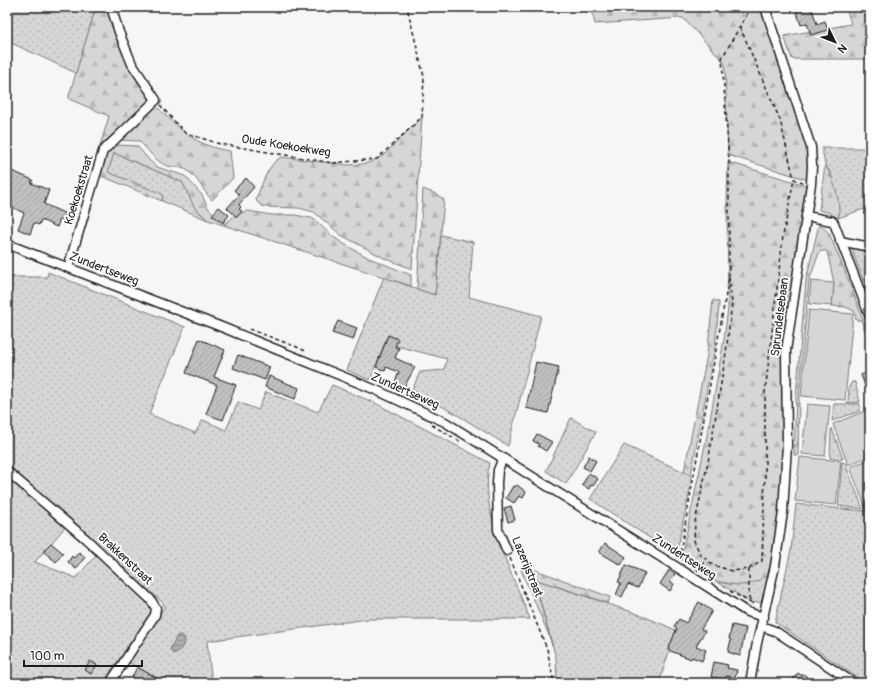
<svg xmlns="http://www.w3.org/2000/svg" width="877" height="690" font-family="Pangolin,sans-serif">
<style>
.grass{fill:url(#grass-dots);stroke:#797979}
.forest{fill:url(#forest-firs);stroke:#797979}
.green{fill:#d6d6d6;stroke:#797979}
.water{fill:url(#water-rules);stroke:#727272}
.building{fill:url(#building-hatch);stroke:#1c1c1c}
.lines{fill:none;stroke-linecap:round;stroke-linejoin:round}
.minor-casing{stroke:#1c1c1c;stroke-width:11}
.path{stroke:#1c1c1c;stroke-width:1.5;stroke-dasharray:4 3;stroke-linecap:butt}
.minor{stroke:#fff;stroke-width:8}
.labels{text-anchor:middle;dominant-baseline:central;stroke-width:3.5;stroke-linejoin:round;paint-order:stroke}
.street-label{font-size:12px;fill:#1c1c1c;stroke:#fff}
</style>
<defs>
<pattern id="grass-dots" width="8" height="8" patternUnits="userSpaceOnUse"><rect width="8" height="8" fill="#d6d6d6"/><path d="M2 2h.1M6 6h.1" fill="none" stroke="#b7b7b7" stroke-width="1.8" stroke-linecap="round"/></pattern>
<pattern id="forest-firs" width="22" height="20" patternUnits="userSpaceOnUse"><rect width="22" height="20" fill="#d6d6d6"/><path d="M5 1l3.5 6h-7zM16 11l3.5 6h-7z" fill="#b7b7b7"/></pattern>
<pattern id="water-rules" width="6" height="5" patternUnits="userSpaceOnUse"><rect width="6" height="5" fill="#acacac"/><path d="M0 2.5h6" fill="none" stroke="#939393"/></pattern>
<pattern id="building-hatch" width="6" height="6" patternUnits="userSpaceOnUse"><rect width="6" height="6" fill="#c0c0c0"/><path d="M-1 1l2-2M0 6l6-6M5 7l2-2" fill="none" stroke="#a4a4a4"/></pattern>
</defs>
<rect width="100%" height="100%" fill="#f6f6f6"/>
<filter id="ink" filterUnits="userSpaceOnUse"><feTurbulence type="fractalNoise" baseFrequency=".025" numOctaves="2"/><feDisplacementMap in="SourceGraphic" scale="8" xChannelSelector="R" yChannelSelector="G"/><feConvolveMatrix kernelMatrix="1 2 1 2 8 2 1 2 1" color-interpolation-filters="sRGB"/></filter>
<g filter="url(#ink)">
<g class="grass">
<path d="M7 7H96L76 73 7 41Z"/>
<path d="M822 148H870V207L838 218 839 213 831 173 825 165Z"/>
<path d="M114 153 182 182 199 212 208 220 162 201 163 197 107 172Z"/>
<path d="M441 235 473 242 469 297 541 316 508 446 456 414 412 390 420 372 444 370 447 359 385 343 370 380 347 370 384 277 435 295Z"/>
<path d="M851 247 870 250V292L867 291Z"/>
<path d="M48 272 185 327 149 414 195 433 203 420 226 430 238 402 258 410 266 392 318 412 332 385 375 403 490 463C477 508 514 577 530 619H368L207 641 212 683H164L128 662 164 608V605L163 603 59 510 7 466V277H47Z"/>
<path d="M852 382H855L860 402 848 403 849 387Z"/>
<path d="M834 404H860V411L832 421Z"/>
<path d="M571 418 596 432 566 484 546 471Z"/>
<path d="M831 429H832L843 459 830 458Z"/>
<path d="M624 445 691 475 690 490 676 555 590 499Z"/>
<path d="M842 462 845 463 863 509 838 506Z"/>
<path d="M7 476 66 526 35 562 76 578 97 554 154 605 153 609 103 683H7Z"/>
<path d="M796 504 863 511 870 509V679L864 682 775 622 791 550Z"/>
<path d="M768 575 762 602 752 603 717 582C722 582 726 584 730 584 744 584 757 582 768 575Z"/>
<path d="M534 579 638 614 676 630 659 683H557L556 658Z"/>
</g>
<g class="forest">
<path d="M96 7H108L116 38 125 57 152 99 100 146 109 116 69 99V96Z"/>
<path d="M591 7H761L807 146 809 156 808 180 728 155 725 66 724 62 683 18H681L595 24Z"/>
<path d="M846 7H870V59H792L784 36 851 24Z"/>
<path d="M156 106C180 129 195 146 230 151L233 178 212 200C203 191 199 179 188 171 182 166 172 168 165 165 154 160 148 149 139 141L117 140Z"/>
<path d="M422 117 412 269 384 258 341 235 314 212 299 208 264 207 257 202 256 198C263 184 267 165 281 157L348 165 362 164 371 162 384 155Z"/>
<path d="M117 145 137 146 150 161 157 167 185 176 202 195 208 208 225 224 235 215 248 211 272 215H295L311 218 315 220 332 236 344 244 369 258 411 275V286L208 220 194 207 185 187 182 182 114 153 108 172 162 194 163 196 162 201 99 175 107 152 111 146Z"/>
<path d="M728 162 805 185 808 187 792 293 783 469 773 554 768 575C756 583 745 587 730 584 726 583 722 582 717 582L681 559 709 426 724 339 728 308 727 204Z"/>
<path d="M825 165C833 177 842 204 838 218L827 212 819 210Z"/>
<path d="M423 189 436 194 444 200 435 295 417 289Z"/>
<path d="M819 224 829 233 848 279 870 338V353L865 341 868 339 861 320H856L854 311 846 307 832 306 834 283 827 251H821L819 253 809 281 799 397 798 455H794L796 397 806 280Z"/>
<path d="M713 300 719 302V305L715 346 691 475 684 472 707 355Z"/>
<path d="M525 569H533L610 597 608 603 534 579 552 645 548 633 521 570Z"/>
</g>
<g class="green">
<path d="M811 281 834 283 832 306 809 304Z"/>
<path d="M809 310 853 314 845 400 801 396Z"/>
<path d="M807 404 830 406 825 456 802 454Z"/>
<path d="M870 409V456L848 465 833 424Z"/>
<path d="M800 457 841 461 836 505 795 501Z"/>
<path d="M870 459V507L866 509 850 467Z"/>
</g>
<path class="water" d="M181 635 185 638C185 644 179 655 172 653L170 649 177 636Z"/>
<g class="building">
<path d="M804 7H811L817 24 825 21 828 30 811 35 807 23 801 25 796 10Z"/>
<path d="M7 169 33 180 31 183 49 190 44 204 66 214 64 220 60 219 57 227 41 220 39 225 34 223 30 234 18 229 24 213 7 205Z"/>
<path d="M246 178 254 187 240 203 239 205 241 207 239 209 242 211 237 217 227 208 239 195 234 190Z"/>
<path d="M219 207 229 215 223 223 212 215Z"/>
<path d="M338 321 357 328 353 340 332 333Z"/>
<path d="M388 335 398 339 395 347 399 348 395 358 415 367 402 391 393 387 399 372 386 367 385 371 376 367Z"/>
<path d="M199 339 225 350 214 377 236 385 223 420 206 414 217 385 186 373Z"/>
<path d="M238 355 270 367 265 380 233 368Z"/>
<path d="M536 362 559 367 548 413 526 408Z"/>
<path d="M870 371V396H869L861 375Z"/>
<path d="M269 376 299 388 295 399 265 387Z"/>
<path d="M537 434 552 442 546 451 538 446 539 444 533 441Z"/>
<path d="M589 456 596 461 590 471 583 467Z"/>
<path d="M589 473 598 479 593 486 591 485 589 489 582 485Z"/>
<path d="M517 485 526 492 523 498 519 496 514 503 506 498 513 486 515 487Z"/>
<path d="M511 506 515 520 508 522 504 508Z"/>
<path d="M51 543 63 553 56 562 43 551Z"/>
<path d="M605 543 626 557 621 565 599 552Z"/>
<path d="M79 552 85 557 76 569 68 562 72 556 74 558Z"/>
<path d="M626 565 645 573 638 588 628 584 622 597 616 595 621 583 618 582Z"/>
<path d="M669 570 675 574 670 582 674 584 670 591 660 584Z"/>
<path d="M699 602 712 611 701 629 705 631 696 646 706 650 702 661 692 657 691 659 668 650 677 628 674 626 679 619 686 623Z"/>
<path d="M732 625 746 628 740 656 728 652 731 640 729 639Z"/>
<path d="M90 661 97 665 91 674 85 670Z"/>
<path d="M714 662 728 665 727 668 737 670 735 678 726 676 725 679 711 677Z"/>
<path d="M137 667 166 683H142L132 677Z"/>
<path d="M798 673 802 676 803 674 816 683H799L793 679Z"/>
</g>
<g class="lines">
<defs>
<g id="minor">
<path d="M806 216 832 221 834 223 870 317"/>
<path d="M840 241 870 247"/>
<path d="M7 244 219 326 376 390 445 422 675 566 747 612 764 617"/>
<path d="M68 268 103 151 156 100 132 64 119 32 111 7"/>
<path d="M503 458 498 470 497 483 498 530 507 551"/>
<path d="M7 471 86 539 150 599 156 608 155 615 110 683"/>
<path d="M761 626 775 631 854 683"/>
<path d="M750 683 757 643 775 566 783 512 787 445 786 351 811 184 812 166 811 147 765 7"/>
</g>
</defs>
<use href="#minor" class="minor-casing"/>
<g class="path">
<path d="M740 27 780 120 794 179 803 182"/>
<path d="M160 105 185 133 220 144 333 163 377 159 422 117 424 77 407 7"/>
<path d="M729 277 732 303 726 353 709 457 695 522 694 541 701 555 713 565 732 571 749 569 762 561 765 474V393L783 236 794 179"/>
<path d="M249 329 297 347 307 352"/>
<path d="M407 395 423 403"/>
<path d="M432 425 461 442"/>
<path d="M510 558 547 649 553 678V683"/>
<path d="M679 559 729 277V161L722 58 751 7"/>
<path d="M749 569V598L753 604"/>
<path d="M697 571 706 560"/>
<path d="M730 591 754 605"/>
</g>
<use href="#minor" class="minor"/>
</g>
</g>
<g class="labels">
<g class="street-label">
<text transform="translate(286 146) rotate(9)">Oude Koekoekweg</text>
<text transform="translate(79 190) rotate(-73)">Koekoekstraat</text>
<text transform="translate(104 269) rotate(21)">Zundertseweg</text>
<text transform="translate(780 317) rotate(-83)">Sprundelsebaan</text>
<text transform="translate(405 391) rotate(24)">Zundertseweg</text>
<text transform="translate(684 557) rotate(33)">Zundertseweg</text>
<text transform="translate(125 559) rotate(43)">Brakkenstraat</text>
<text transform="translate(527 567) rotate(68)">Lazerijstraat</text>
</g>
</g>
<rect width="877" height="690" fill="none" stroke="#fff" stroke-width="24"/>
<rect x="12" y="12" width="853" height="666" fill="none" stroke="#1c1c1c" stroke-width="1.5" filter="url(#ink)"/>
<g transform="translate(835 42) rotate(133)" stroke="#ffffff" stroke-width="3" paint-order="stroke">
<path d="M0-3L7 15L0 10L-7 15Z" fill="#1c1c1c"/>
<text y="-6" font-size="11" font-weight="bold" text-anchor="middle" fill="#1c1c1c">N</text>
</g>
<path d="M24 660v6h118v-6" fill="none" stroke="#1c1c1c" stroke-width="2"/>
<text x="30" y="660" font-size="12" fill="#1c1c1c" stroke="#ffffff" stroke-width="3" paint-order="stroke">100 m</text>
</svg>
